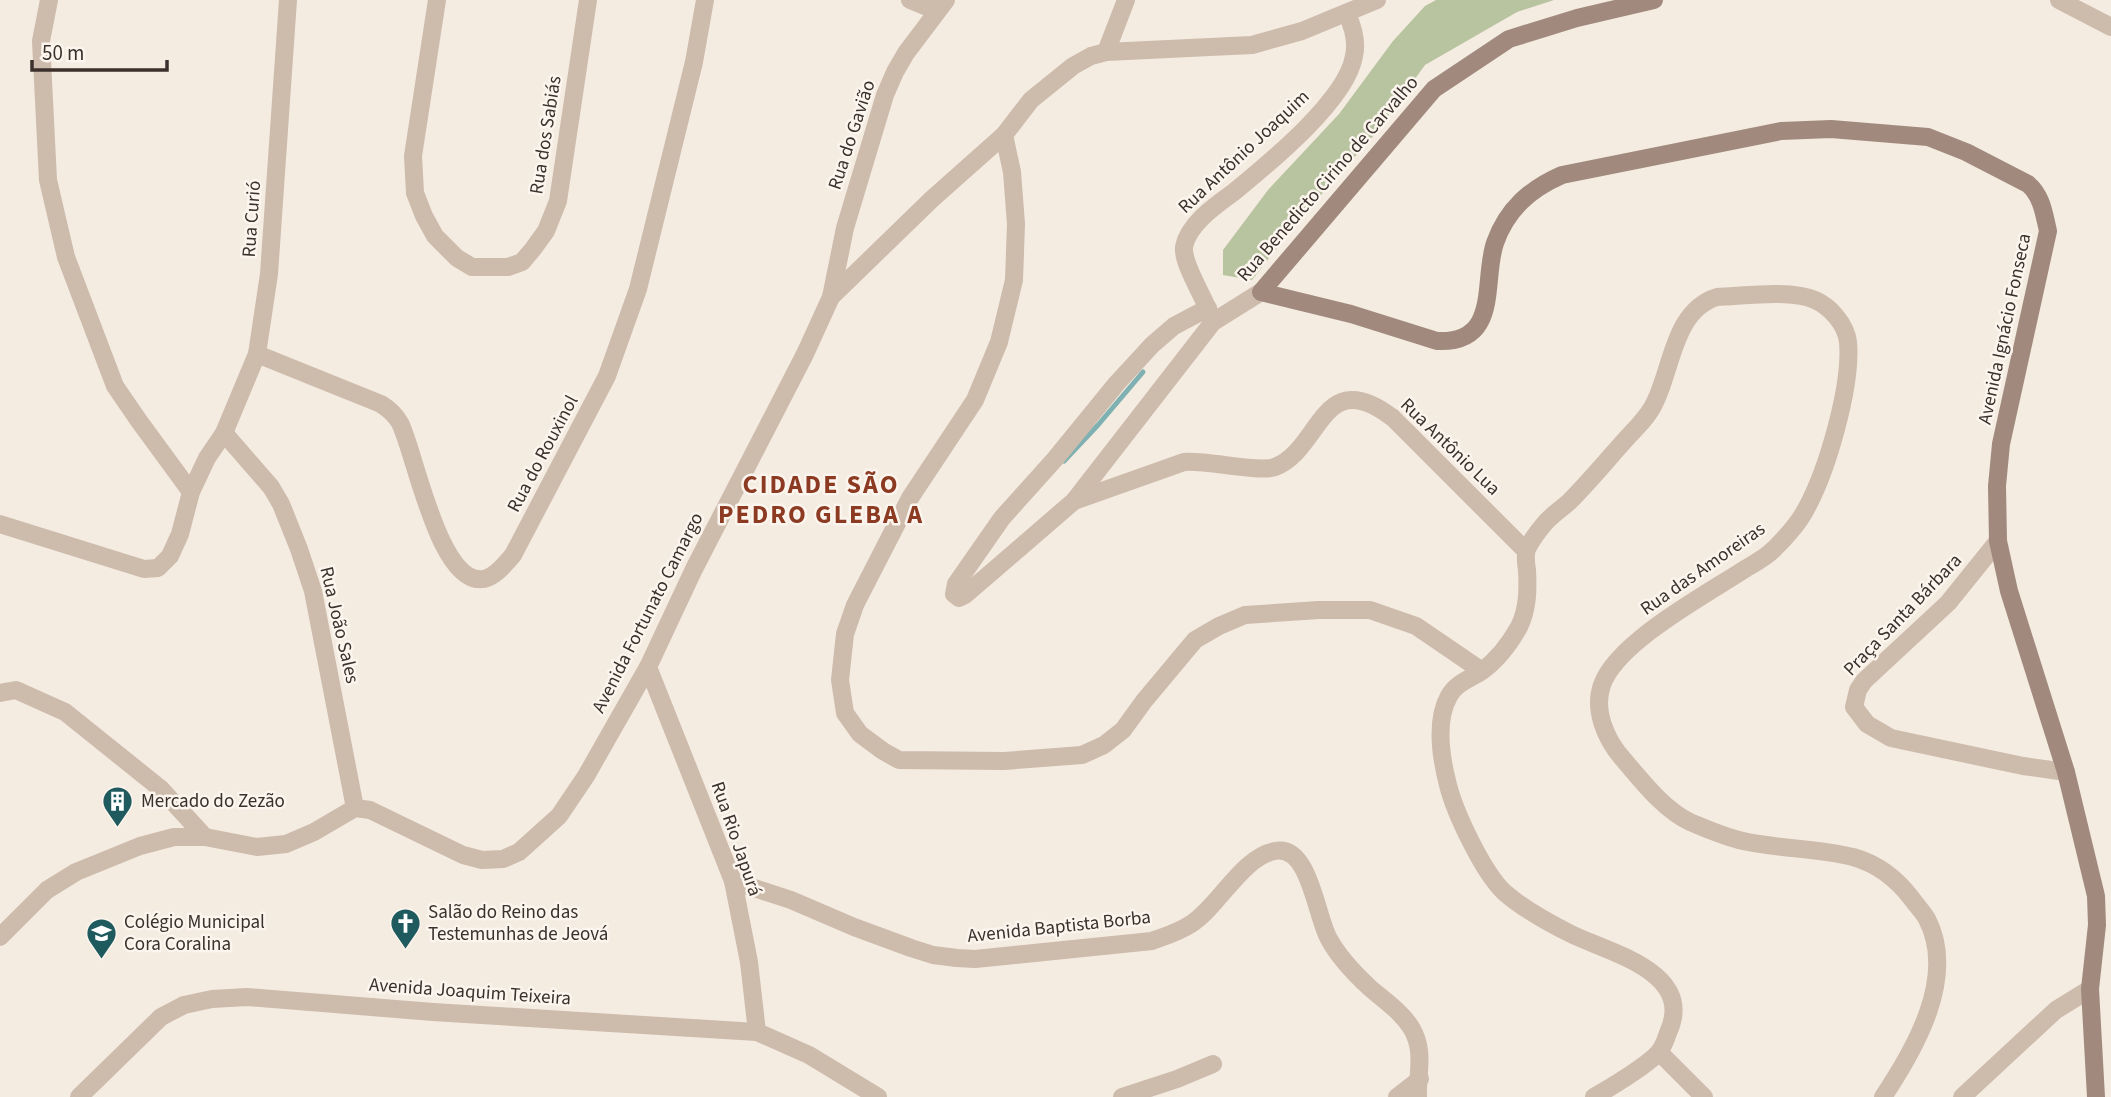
<svg xmlns="http://www.w3.org/2000/svg" width="2111" height="1097" font-family="'Source Sans 3',sans-serif">
<style>
.green{fill:#b8c4a0}
.lines{fill:none;stroke-linecap:round;stroke-linejoin:round}
.stream{stroke:#7fb0b2;stroke-width:5}
.street{stroke:#cdbbac;stroke-width:18}
.secondary{stroke:#a18a7d;stroke-width:18}
.labels{text-anchor:middle;dominant-baseline:central;stroke-width:5;stroke-linejoin:round;paint-order:stroke}
.street-label{font-size:19px;fill:#3b302b;stroke:#fbf5ee}
.poi-label{font-size:19px;fill:#3b302b;stroke:#fbf5ee;text-anchor:start}
.district-label{font-size:26px;font-weight:bold;letter-spacing:2px;fill:#8c3b22;stroke:#fbf5ee}
</style>
<rect width="100%" height="100%" fill="#f4ebe1"/>
<path class="green" d="M1436 0H1554L1517 12 1425 65 1375 134 1297 222 1252 280 1223 275V250L1268 190 1339 114 1393 41 1425 6Z"/>
<g class="lines">
<path class="stream" d="M1064 461 1098 425 1143 372"/>
<g class="street">
<path d="M49 0 41 41 48 180 66 257 115 386 139 421 191 492"/>
<path d="M437 0 413 156 415 193 424 216 435 236 457 258 472 267H508L522 262 533 249 546 231 558 201 588 0"/>
<path d="M910 0 937 11"/>
<path d="M2059 0 2111 27"/>
<path d="M1106 52 1126 0"/>
<path d="M1004 135 1012 172 1016 224 1014 280 999 342 975 400 910 498 855 605 845 634 840 680 845 713 860 734 883 751 899 760 1004 761 1082 755 1104 745 1123 730 1144 701 1195 640 1219 626 1245 615 1319 610H1370L1416 626 1482 671"/>
<path d="M831 297 845 228 885 95 895 72 906 53 946 0"/>
<path d="M1208 308 1174 326 1152 345 1117 383 1055 459 1002 518 956 584 954 594 959 598 965 595 1074 501 1213 322 1261 292"/>
<path d="M1211 317C1205 298 1182 264 1184 247 1188 224 1216 205 1234 192 1268 164 1347 100 1354 56 1357 43 1353 27 1347 14"/>
<path d="M257 354 381 404C389 409 395 414 400 423 415 452 439 587 484 579 496 576 505 564 513 555L607 376 638 289 694 62 705 0"/>
<path d="M224 433 271 487 281 504 299 549 313 591 355 808"/>
<path d="M1074 501 1184 462C1207 460 1259 473 1275 467 1322 449 1321 363 1393 418L1526 551"/>
<path d="M0 524 144 569 158 568 170 556 180 534 191 492 207 458 224 433 257 354 269 274 288 0"/>
<path d="M1998 541 1948 603 1864 681 1858 690 1854 707 1867 724 1891 738 2023 766 2066 772"/>
<path d="M648 667 733 881 749 962 757 1032"/>
<path d="M0 693 16 690 65 712 161 789 205 837"/>
<path d="M733 881 791 900 854 927 911 948 933 955 957 958 975 959 1152 941C1166 936 1179 932 1191 924 1219 906 1242 857 1275 851 1310 844 1316 917 1329 939 1338 956 1356 975 1370 988 1385 1001 1402 1012 1412 1029 1425 1052 1417 1073 1418 1097"/>
<path d="M0 937 47 890 76 872 140 846 174 837H205L257 847 286 844 314 832 355 808 370 810 463 855 482 860 503 859 519 852 559 816 586 776 648 667 694 569 805 354 831 297 932 199 1004 135 1031 100 1073 66 1091 56 1106 52 1252 45 1302 31 1377 0"/>
<path d="M1659 1052 1704 1097"/>
<path d="M79 1097 161 1017 184 1005 212 999 247 997 433 1012 757 1032 809 1055 878 1097"/>
<path d="M1122 1097 1177 1079 1213 1064"/>
<path d="M1397 1097 1420 1079"/>
<path d="M1594 1097C1611 1087 1647 1066 1659 1052 1663 1047 1666 1039 1668 1033 1696 972 1610 953 1571 934 1549 923 1523 909 1504 892 1483 872 1455 813 1448 785 1441 758 1435 721 1449 696 1456 683 1470 679 1482 671 1497 660 1510 643 1519 627 1528 609 1528 589 1527 570 1526 564 1525 555 1527 549 1531 541 1539 530 1545 523 1552 515 1561 509 1569 502 1589 482 1607 460 1626 439 1636 428 1649 416 1655 402 1672 368 1674 310 1717 297 1744 296 1791 289 1815 300 1831 307 1846 325 1848 342 1852 386 1827 471 1806 509 1799 523 1786 537 1775 548 1767 557 1755 563 1745 569 1707 594 1617 642 1602 685 1593 710 1606 740 1623 759 1642 781 1663 809 1690 822 1707 829 1725 837 1743 841 1779 849 1817 848 1853 857 1878 864 1897 879 1912 899 1917 906 1923 912 1927 919 1957 977 1915 1049 1883 1097"/>
<path d="M1962 1097 2056 1010 2090 989"/>
</g>
<path class="secondary" d="M1654 0 1577 18 1509 39 1434 89 1261 292 1351 314 1437 341C1501 344 1482 281 1495 243 1507 209 1530 189 1562 175L1781 131 1831 129 1928 137 1966 152 2028 184C2042 196 2044 214 2048 231L2001 444 1997 486 1998 541 2009 591 2066 772 2096 896 2097 925 2090 989 2096 1097"/>
</g>
<defs>
<symbol id="building-pin" viewBox="-11 -11 22 30"><path d="M0 17L-7.5 6A9.5 9.5 0 1 1 7.5 6Z" fill="#1f5a5e" stroke="#fbf5ee"/><path d="M-4-6H4V6H1V3H-1V6H-4ZM-2.5-4.3h1.7v1.8h-1.7ZM.8-4.3h1.7v1.8H.8ZM-2.5-1h1.7V.8h-1.7ZM.8-1h1.7V.8H.8Z" fill="#fff"/></symbol>
<symbol id="church-pin" viewBox="-11 -11 22 30"><path d="M0 17L-7.5 6A9.5 9.5 0 1 1 7.5 6Z" fill="#1f5a5e" stroke="#fbf5ee"/><path d="M-1.2-6h2.4v3.5h3.3v2.4h-3.3V6h-2.4V-.1h-3.3v-2.4h3.3Z" fill="#fff"/></symbol>
<symbol id="school-pin" viewBox="-11 -11 22 30"><path d="M0 17L-7.5 6A9.5 9.5 0 1 1 7.5 6Z" fill="#1f5a5e" stroke="#fbf5ee"/><path d="M0-5L7-2L0 1L-7-2ZM-4 1L0 2.5L4 1V4Q0 6-4 4Z" fill="#fff"/></symbol>
</defs>
<g fill-rule="evenodd">
<use href="#building-pin" x="100" y="784" width="35" height="47"/>
<use href="#church-pin" x="388" y="906" width="35" height="47"/>
<use href="#school-pin" x="84" y="916" width="35" height="47"/>
</g>
<g class="labels">
<g class="street-label">
<text transform="translate(546 135) rotate(-81)">Rua dos Sabiás</text>
<text transform="translate(852 135) rotate(-72)">Rua do Gavião</text>
<text transform="translate(1244 152) rotate(-43)">Rua Antônio Joaquim</text>
<text transform="translate(1328 179) rotate(-49)">Rua Benedicto Cirino de Carvalho</text>
<text transform="translate(252 219) rotate(-86)">Rua Curió</text>
<text transform="translate(2005 329) rotate(-78)">Avenida Ignácio Fonseca</text>
<text transform="translate(1450 447) rotate(44)">Rua Antônio Lua</text>
<text transform="translate(543 454) rotate(-62)">Rua do Rouxinol</text>
<text transform="translate(1703 569) rotate(-35)">Rua das Amoreiras</text>
<text transform="translate(648 613) rotate(-63)">Avenida Fortunato Camargo</text>
<text transform="translate(1903 615) rotate(-46)">Praça Santa Bárbara</text>
<text transform="translate(339 625) rotate(77)">Rua João Sales</text>
<text transform="translate(736 839) rotate(71)">Rua Rio Japurá</text>
<text transform="translate(1059 927) rotate(-6)">Avenida Baptista Borba</text>
<text transform="translate(470 992) rotate(4)">Avenida Joaquim Teixeira</text>
</g>
<g class="poi-label">
<text x="141" y="801">Mercado do Zezão</text>
<text x="428" y="912">Salão do Reino das<tspan x="428" dy="22">Testemunhas de Jeová</tspan></text>
<text x="124" y="922">Colégio Municipal<tspan x="124" dy="22">Cora Coralina</tspan></text>
</g>
<g class="district-label">
<text x="821" y="484">CIDADE SÃO<tspan x="821" dy="30">PEDRO GLEBA A</tspan></text>
</g>
</g>
<path d="M32 60v10h135v-10" fill="none" stroke="#3b302b" stroke-width="3.5"/>
<text x="42" y="60" font-size="21" fill="#3b302b" stroke="#fbf5ee" stroke-width="5" paint-order="stroke">50 m</text>
</svg>
